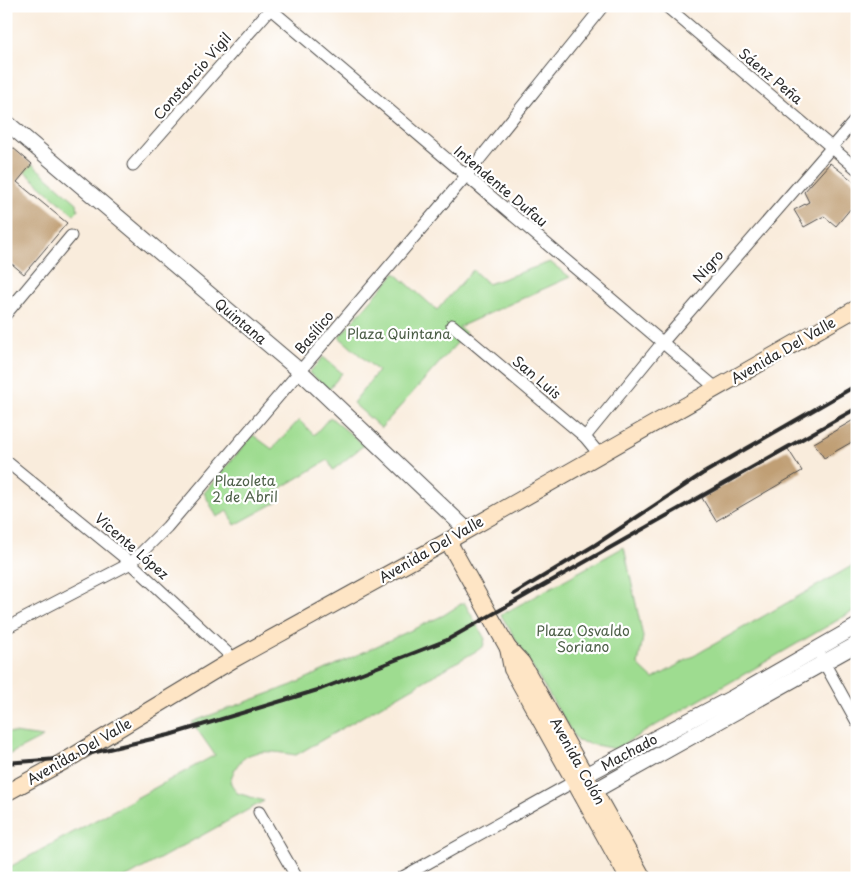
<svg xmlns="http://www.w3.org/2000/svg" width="863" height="884" font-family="'Playpen Sans',sans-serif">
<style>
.green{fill:#9edc90;stroke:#64845e}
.building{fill:#c09f75}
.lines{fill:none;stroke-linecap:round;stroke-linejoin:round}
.minor-casing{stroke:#4a4846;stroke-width:13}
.tertiary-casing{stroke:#4a4846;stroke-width:17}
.secondary-casing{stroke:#4a4846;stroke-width:18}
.minor{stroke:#fff;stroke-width:11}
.tertiary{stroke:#fff;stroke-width:15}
.secondary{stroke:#fee5c5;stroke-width:16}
.rail{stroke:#2b2b2b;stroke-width:4}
.labels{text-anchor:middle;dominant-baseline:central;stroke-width:4.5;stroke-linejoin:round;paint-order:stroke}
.street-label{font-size:14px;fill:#2b2b2b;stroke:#fff}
.park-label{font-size:14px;fill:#4e6049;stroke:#fff}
</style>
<rect width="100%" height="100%" fill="#fff"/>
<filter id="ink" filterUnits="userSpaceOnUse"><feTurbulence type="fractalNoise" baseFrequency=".02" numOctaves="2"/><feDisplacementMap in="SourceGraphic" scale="10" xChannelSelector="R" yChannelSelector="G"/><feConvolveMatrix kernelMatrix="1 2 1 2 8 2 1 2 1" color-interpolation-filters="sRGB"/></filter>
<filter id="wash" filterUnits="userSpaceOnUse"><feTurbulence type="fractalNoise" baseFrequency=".0096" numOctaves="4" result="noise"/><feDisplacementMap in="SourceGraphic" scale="20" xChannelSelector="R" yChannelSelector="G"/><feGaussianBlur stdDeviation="1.12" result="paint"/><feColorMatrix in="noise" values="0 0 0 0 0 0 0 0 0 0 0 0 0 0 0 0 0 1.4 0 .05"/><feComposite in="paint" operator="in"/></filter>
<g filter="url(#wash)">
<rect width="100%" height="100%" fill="#f9ecdc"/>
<g class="green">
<path d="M32 164 77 203 78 211 74 215 25 172Z"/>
<path d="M550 262 570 277 459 327 466 333 381 428 353 403 378 371 339 337 395 273 437 310 473 270 488 284Z"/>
<path d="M323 357 342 373 329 389 309 373Z"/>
<path d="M330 417 364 445 333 470 328 460 273 493 277 502 235 525 228 511 217 517 204 493 253 435 272 449 299 420 314 435Z"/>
<path d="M624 547 643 637 638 665 653 679 857 563V609L615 749 577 741 501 615Z"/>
<path d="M464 602 485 639 483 647 296 755C264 750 240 746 230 782L237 793 264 801 125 878H9L6 869 215 755 192 722 292 685 444 615Z"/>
<path d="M6 732 43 737 6 756Z"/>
</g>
<g id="blocks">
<g class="building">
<path d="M6 142 32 164 17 182 67 223 24 274 6 259Z"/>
<path d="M830 163 857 184V201L836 226 824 216 804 227 794 210 809 202 804 192Z"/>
<path d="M857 418V439L824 458 814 443Z"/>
<path d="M788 449 802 471 716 521 702 498Z"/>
</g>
</g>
</g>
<g filter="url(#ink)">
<use href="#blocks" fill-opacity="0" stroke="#4a4846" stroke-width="1"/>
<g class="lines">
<defs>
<g id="minor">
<path d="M267 6 716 388"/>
<path d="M666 6 857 169"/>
<path d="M133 165 273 6"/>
<path d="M6 314 71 236"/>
<path d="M452 325 585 437 599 454"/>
<path d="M585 437 662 343 857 118"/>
<path d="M6 461 131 563 234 659"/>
<path d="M6 628 131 563 167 527 466 176 603 6"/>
<path d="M821 657 857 722"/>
<path d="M259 812 297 878"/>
<path d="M401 878 575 781"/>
</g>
<g id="tertiary">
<path d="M6 122 301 372 466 529"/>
<path d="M576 780 732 698 857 626"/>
<path d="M585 796 857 644"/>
</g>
<g id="secondary">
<path d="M448 541 508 648 522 663 643 878"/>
<path d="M508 648 512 669 628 878"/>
<path d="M6 793 70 758 234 659 448 541 857 308"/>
</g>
</defs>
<use href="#minor" class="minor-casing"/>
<use href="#tertiary" class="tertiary-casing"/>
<use href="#secondary" class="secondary-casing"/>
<use href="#minor" class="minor"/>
<use href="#tertiary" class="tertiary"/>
<use href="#secondary" class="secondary"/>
<g class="rail">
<path d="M514 594 595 545 702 474 857 385"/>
<path d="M6 763 70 758 169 735 321 689 447 640 857 408"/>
</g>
</g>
</g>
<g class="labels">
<g class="street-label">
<text transform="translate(192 76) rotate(-49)">Constancio Vigil</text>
<text transform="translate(771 76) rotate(40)">Sáenz Peña</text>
<text transform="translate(501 186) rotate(40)">Intendente Dufau</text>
<text transform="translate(708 266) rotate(-49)">Nigro</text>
<text transform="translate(241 321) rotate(40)">Quintana</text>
<text transform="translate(314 332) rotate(-50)">Basílico</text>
<text transform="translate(783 350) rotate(-30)">Avenida Del Valle</text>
<text transform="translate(537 377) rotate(40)">San Luis</text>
<text transform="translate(132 546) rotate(41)">Vicente López</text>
<text transform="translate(431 549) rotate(-30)">Avenida Del Valle</text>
<text transform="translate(79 751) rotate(-30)">Avenida Del Valle</text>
<text transform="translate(629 752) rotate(-28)">Machado</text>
<text transform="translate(578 761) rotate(61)">Avenida Colón</text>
</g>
<g class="park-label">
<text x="399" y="333">Plaza Quintana</text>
<text x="245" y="480">Plazoleta<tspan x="245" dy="16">2 de Abril</tspan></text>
<text x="583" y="630">Plaza Osvaldo<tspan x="583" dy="16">Soriano</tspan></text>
</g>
</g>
<rect width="863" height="884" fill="none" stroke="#fff" stroke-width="25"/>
</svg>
